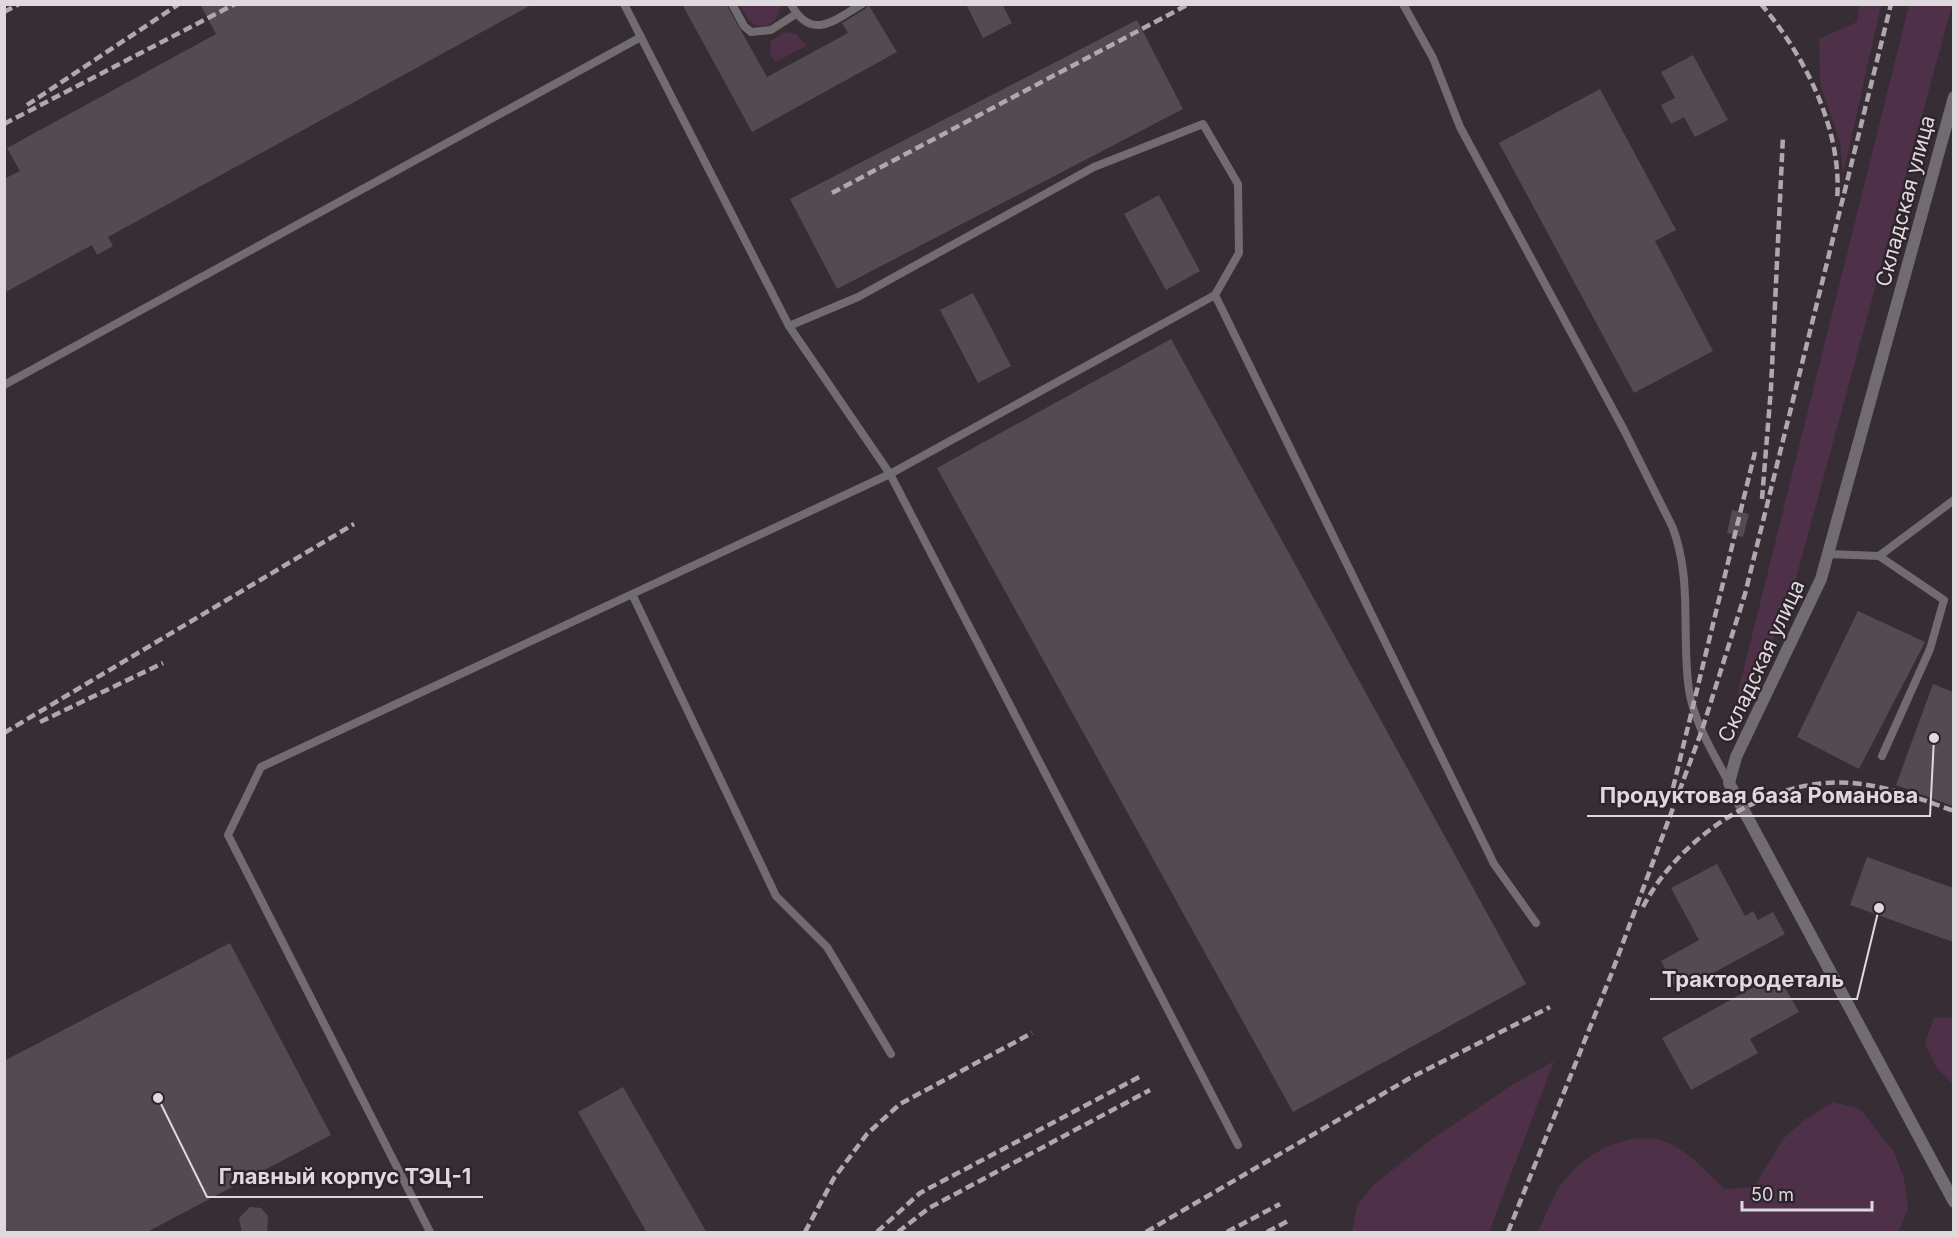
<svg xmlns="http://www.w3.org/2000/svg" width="1958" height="1237" font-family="Inter,sans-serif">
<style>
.green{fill:#4e3148}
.building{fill:#544a52}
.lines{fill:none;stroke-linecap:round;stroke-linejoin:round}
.service{stroke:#706c6f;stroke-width:8}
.tertiary{stroke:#706c6f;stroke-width:12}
.rail{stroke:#afa9ad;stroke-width:4.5;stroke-dasharray:9 4.5;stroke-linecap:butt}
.labels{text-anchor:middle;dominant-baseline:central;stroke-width:4.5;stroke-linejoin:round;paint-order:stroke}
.street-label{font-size:21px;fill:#dfd9dd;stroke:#2d242b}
.leader{fill:none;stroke:#dfd9dd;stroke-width:2}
.callout-dot{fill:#dfd9dd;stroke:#2d242b;stroke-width:2}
.callout-label{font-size:22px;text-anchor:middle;font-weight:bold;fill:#dfd9dd;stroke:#2d242b;stroke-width:4.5;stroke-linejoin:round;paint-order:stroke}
</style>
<rect width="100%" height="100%" fill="#372e35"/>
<g class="green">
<path d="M740 5H780C781 20 764 34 750 21 746 17 743 10 740 5Z"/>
<path d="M1859 5H1881L1843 175 1840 142 1820 83 1819 39 1857 22Z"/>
<path d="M1909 5H1952L1792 593 1759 674 1732 716Z"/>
<path d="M785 32 796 34 806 46 775 62 770 54 771 41Z"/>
<path d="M1953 1017H1954L1953 1084 1936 1067 1925 1043 1934 1018Z"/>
<path d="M1554 1061 1489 1232H1352L1357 1206 1374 1184 1431 1140 1509 1087Z"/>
<path d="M1833 1102 1860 1109 1894 1152 1904 1179 1908 1209 1898 1232H1538C1545 1218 1551 1200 1560 1186 1584 1152 1636 1123 1676 1147 1694 1157 1710 1176 1725 1189L1754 1187 1784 1138 1806 1119Z"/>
</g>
<g class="building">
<path d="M200 4H533L108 237 113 246 97 255 92 245 4 293V179L20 171 7 148 216 34Z"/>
<path d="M682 4H726L767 77 848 33 842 23 865 9 868 4 897 52 752 132Z"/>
<path d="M966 4H1002L1012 23 983 38Z"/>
<path d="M1137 20 1183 109 837 289 790 199Z"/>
<path d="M1693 55 1728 120 1695 137 1684 117 1671 124 1661 105 1675 98 1661 72Z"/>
<path d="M1600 89 1676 230 1655 241 1713 351 1634 393 1499 143Z"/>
<path d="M1159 195 1200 271 1166 290 1124 214Z"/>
<path d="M973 293 1011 366 978 383 940 310Z"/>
<path d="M1171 339 1526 984 1293 1112 937 468Z"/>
<path d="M1732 510 1749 514 1743 537 1727 533Z"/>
<path d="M1858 611 1925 642 1859 769 1797 737Z"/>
<path d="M1933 684 1953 692V806L1896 785Z"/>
<path d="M1867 857 1953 888V942L1850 905Z"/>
<path d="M1717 864 1745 916 1753 911 1758 920 1773 912 1785 934 1678 992 1661 961 1699 940 1671 888Z"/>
<path d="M230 943 331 1135 145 1233H4V1061Z"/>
<path d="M1777 974 1799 1012 1750 1039 1758 1053 1691 1090 1662 1038Z"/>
<path d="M623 1087 707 1233H647L578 1112Z"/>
<path d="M250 1207 261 1208 268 1216 267 1233H242L239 1218Z"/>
</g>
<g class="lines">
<g class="service">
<path d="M624 4 789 326 890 474 1238 1145"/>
<path d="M732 4 744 26 751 32 771 30 796 14"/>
<path d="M791 4C811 42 835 20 862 4"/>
<path d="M1403 4 1433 58 1460 127 1624 430 1672 526C1693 578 1681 636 1689 690 1694 723 1714 754 1729 783"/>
<path d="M789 326 858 297 1094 167 1203 124 1238 184 1239 253 1215 295"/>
<path d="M4 385 641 37"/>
<path d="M1829 554 1879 556 1954 500"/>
<path d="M1879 556 1944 600 1930 649 1882 756"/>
<path d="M633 596 776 896 827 947 891 1054"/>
<path d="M430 1232 228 835 261 767 890 474 1215 295 1494 864 1536 923"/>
</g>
<path class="tertiary" d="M1954 97 1821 579 1736 757 1729 783 1954 1202"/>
<g class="rail">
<path d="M1761 4C1805 56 1843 131 1837 200"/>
<path d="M4 12 19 4"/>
<path d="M27 105 179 4"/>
<path d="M4 124 235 4"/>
<path d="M832 193 1189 4"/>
<path d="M1762 499 1771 388 1783 136"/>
<path d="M40 722 163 663"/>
<path d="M4 733 354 524"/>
<path d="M1673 788 1755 452"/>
<path d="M1643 907C1679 836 1771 776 1852 783 1887 786 1921 799 1954 811"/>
<path d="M805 1232 834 1178 867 1134 900 1104 1032 1033"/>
<path d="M877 1232 920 1193 1143 1075"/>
<path d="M898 1232 929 1208 1150 1090"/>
<path d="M1146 1232 1410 1078 1550 1007"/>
<path d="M1227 1232 1280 1204"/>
<path d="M1267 1232 1290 1220"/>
<path d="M1508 1232 1611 975 1702 730 1745 594 1891 4"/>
</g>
</g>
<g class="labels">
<g class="street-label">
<text transform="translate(1905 201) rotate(-75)">Складская улица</text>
<text transform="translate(1761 661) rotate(-65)">Складская улица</text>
</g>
</g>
<path class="leader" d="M1934 738L1930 816H1587M1879 908L1857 999H1650M158 1098L207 1197H483"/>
<g class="callout-dot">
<circle cx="1934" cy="738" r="6"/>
<circle cx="1879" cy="908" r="6"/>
<circle cx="158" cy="1098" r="6"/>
</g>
<g class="callout-label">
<text x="1759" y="803">Продуктовая база Романова</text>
<text x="1753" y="987">Трактородеталь</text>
<text x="345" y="1184">Главный корпус ТЭЦ-1</text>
</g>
<rect width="1958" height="1237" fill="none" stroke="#dfd9dd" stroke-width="12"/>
<path d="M1742 1201v9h130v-9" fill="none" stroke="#dfd9dd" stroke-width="3"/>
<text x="1751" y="1201" font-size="18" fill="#dfd9dd" stroke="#2d242b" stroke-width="4.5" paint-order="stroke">50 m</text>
</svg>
